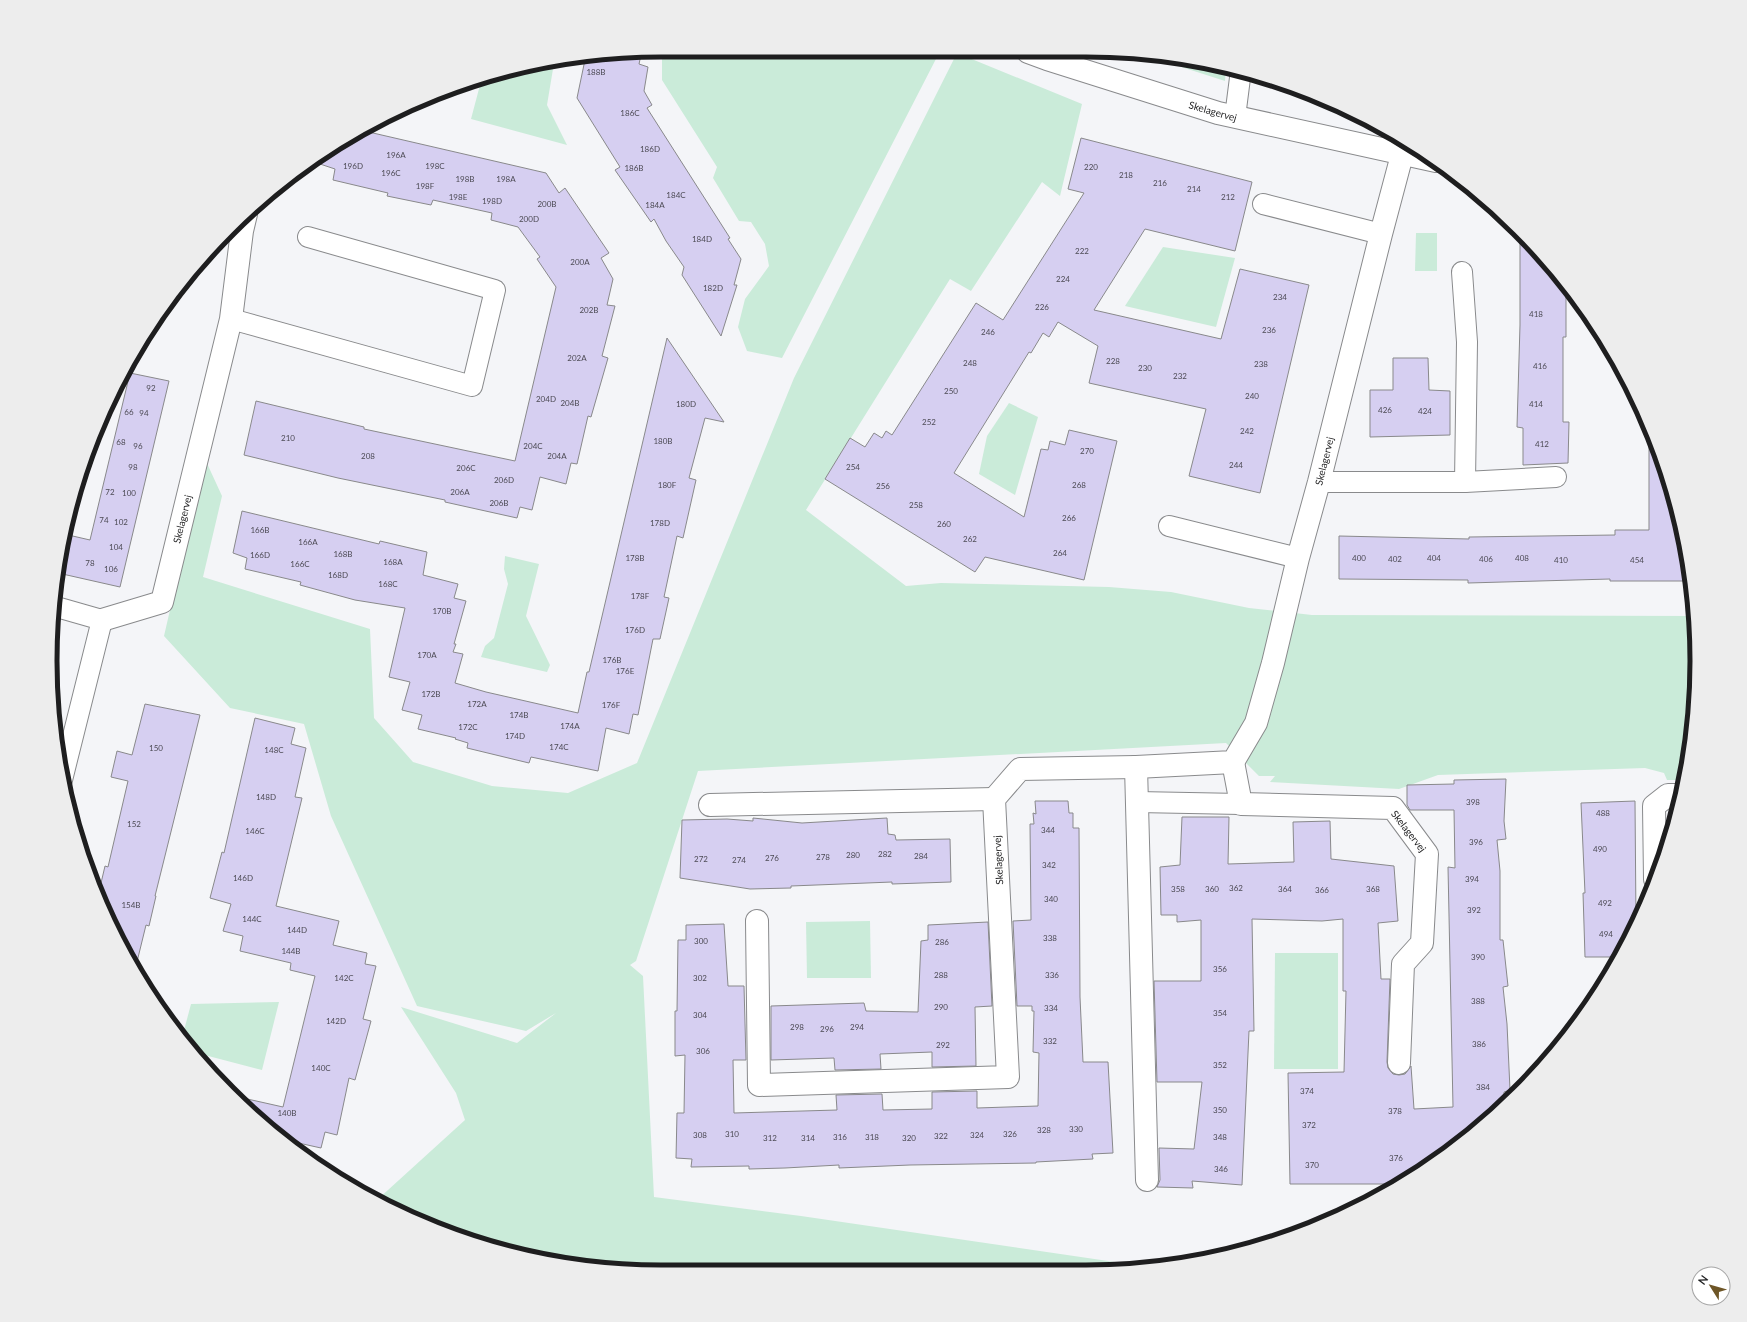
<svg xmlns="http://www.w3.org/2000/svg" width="1747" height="1322" font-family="Lato,sans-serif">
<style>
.green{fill:#caebd9}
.building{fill:#d6cff1;stroke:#89898b}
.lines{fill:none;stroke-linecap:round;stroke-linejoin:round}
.service-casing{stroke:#898a8c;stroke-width:22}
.minor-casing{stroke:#898a8c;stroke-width:24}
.service{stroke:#fff;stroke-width:20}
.minor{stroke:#fff;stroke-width:22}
.labels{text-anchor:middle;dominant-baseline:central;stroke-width:4;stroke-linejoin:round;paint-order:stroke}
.number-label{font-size:8px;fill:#4c4a54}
.street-label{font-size:10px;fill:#1e1e1f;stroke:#fff}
.rim{fill:none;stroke:#1e1e1f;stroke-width:5}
</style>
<rect width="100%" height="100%" fill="#f4f5f8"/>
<g class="green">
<path d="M925 53 937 57 782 358 747 351 738 327 745 299 769 266 765 244 751 222 739 221 713 178 717 167 662 80V55Z"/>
<path d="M957 53 1082 104 1060 196 1042 182 971 291 950 279 806 510 906 586 941 583 1109 587 1171 592 1249 608 1312 615 1693 616 1697 661 1685 780H1667L1664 773 1645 768 1438 775 1399 789 1270 782 1275 776H1259L1226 743 698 771 636 961 630 965 643 976 654 1197 801 1216 1149 1267 661 1272 581 1267 464 1239 377 1200 465 1120 456 1093 401 1007 517 1043 556 1013 526 1031 417 1006 331 816 304 724 230 708 164 636 205 459 222 496 203 577 370 629 374 718 413 762 492 786 568 793 637 763 794 378Z"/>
<path d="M1138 53 1226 68 1225 81Z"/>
<path d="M548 62 554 63 547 105 567 145 471 119 480 85 501 71Z"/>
<path d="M1416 233H1437V271H1415Z"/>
<path d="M1163 247 1235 258 1216 327 1125 306Z"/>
<path d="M1009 403 1038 417 1015 495 979 474 987 436Z"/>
<path d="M505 556 539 564 526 616 550 665 547 672 481 657 485 646 494 638 508 584 504 569Z"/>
<path d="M870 921 871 978H807L806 922Z"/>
<path d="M1275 953H1338V1069H1274Z"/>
<path d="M279 1002 262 1070 193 1052 182 1038 191 1004Z"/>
</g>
<g class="building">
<path d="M586 55H641L639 64 648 67 644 91 652 105 647 108 730 238 728 239 741 259 734 285H737L721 336 682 275 684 267 666 241 654 219 651 222 615 170 620 167 577 98Z"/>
<path d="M360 130 546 173 559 193 565 188 609 253 601 258 613 279 607 305 615 306 602 356 608 358 591 417 588 416 577 464 571 463 566 484 540 477 532 510 520 507 517 518 445 502V500L338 478 244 455 256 401 364 427V429L515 461 556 287 537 259 540 257 518 227 491 220 492 213 433 200 431 205 387 196 388 193 333 180 335 169 311 161Z"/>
<path d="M1081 138 1252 182 1235 251 1145 229 1094 310 1221 339 1240 269 1309 285 1260 493 1189 476 1206 409 1089 383 1098 346 1058 322 1049 337 1043 333 1031 353 1029 352 954 473 1024 517 1041 449 1048 450 1050 441 1065 445 1069 430 1117 441 1084 580 985 557 975 572 825 479 850 438 865 447 874 433 882 438 886 431 892 435 976 303 1003 320 1084 193 1068 189Z"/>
<path d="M1520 231 1566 287V337H1563V422H1569L1568 463 1523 465V428L1517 427 1520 325Z"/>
<path d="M667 338 724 422 705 418 689 478 696 480 683 538 677 536 664 597 669 598 660 639H653L638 715 633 714 629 734 606 728 598 771 531 757 529 763 467 748 468 743 455 739 456 738 418 729 422 715 402 710 410 682 389 677 405 608 355 600 300 585 301 582 245 569 247 558 233 553 242 511 379 544 380 541 427 552 423 575 458 584 454 598 466 601 454 644H456L453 652 463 654 455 683 486 692 578 713 587 672H589Z"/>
<path d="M1393 358H1428L1429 390 1450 391V435L1370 437V390H1393Z"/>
<path d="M130 373 169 381 120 587 58 573 64 534 90 540Z"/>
<path d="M1649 444H1655L1685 542 1689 581H1610V579L1468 583V580L1339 579V536L1469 539V537L1615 535V530H1649Z"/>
<path d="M145 704 200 715 155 896H156L149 926 146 925 135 970 113 931 98 896 105 866 108 867 128 781 111 777 117 751 132 755Z"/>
<path d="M255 718 295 728 291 744 306 748 295 797 302 798 276 906 339 921 333 945 367 953 365 964 376 966 363 1019 371 1021 355 1080 349 1078 337 1135 325 1132 321 1148 285 1140 258 1120 234 1096 283 1107 315 976 290 970 291 963 240 951 243 936 223 931 231 904 210 898 222 852 224 853Z"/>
<path d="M1506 779 1504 821 1506 839 1497 840 1500 871V940H1503L1508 986 1503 987 1507 1024 1510 1090 1504 1092V1104L1426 1169 1404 1181 1387 1184H1290L1288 1073 1344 1072 1346 991H1343V919L1322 921 1252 919 1254 1031H1249L1242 1185 1192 1181 1193 1188 1157 1187 1160 1180 1159 1148 1194 1149 1202 1082H1157L1154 981H1201V920L1177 922V915H1161L1160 867 1180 865 1182 817H1229L1228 864 1294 862 1293 822 1330 821 1331 859 1394 866 1398 921 1378 923 1381 979H1390L1387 1062 1388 1068 1393 1074 1399 1075 1405 1074 1411 1066 1414 1109 1453 1107 1448 867 1455 868 1454 810H1410L1407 805V785L1454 784V780Z"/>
<path d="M1035 801H1068L1069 813H1073V828H1079L1080 997 1083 1062H1108L1113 1153 1092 1154 1093 1159 1036 1162V1163L910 1165 839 1168V1165L785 1168 749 1169V1166L691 1167 692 1159 676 1158 677 1113H684L685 1055 675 1056V1011H677L678 940H686V925L724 924 728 986H744L746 1060H733L734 1113 837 1110 836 1095 882 1094 883 1110 932 1109V1092L977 1091V1108L1038 1106 1039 1053 1033 1052 1034 1011H1032V1006H1017L1013 921 1031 920 1030 824H1034L1033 813 1036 814Z"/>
<path d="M1635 801 1636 922 1617 957H1585L1583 893H1585L1581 803Z"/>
<path d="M753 818 802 823 887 818 888 834 895 835 896 840 950 839 951 882 892 884V882L791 886V888L750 889 680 878 682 820 727 819 753 821Z"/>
<path d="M988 922 992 1006 975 1007 976 1066 932 1067V1052L880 1054 881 1069 835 1070 834 1058 771 1060V1006L864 1003 866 1011 918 1012 921 941 928 940V925Z"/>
</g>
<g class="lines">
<defs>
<g id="service">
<path d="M1235 117 1241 70"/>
<path d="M1263 204 1381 234"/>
<path d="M1462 272 1467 342 1465 482"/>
<path d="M231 319 472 386 495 290 308 237"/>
<path d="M1319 482H1465L1556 477"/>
<path d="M1169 526 1298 558"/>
<path d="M53 606 102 620 62 780"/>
<path d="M1137 802 1241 804"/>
</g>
<g id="minor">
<path d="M1028 52 1047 59 1218 113 1436 161"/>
<path d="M102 620 162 602 231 319 242 231 246 214"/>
<path d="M1233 762 1241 804 1393 808 1427 854 1422 943 1403 964 1399 1063"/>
<path d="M710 805 994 799"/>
<path d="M1655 879 1654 806 1668 795H1681"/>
<path d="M757 921 759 1085 1008 1077 994 799 1020 769 1136 767"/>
<path d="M1147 1180 1136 767 1233 762 1256 723 1273 663 1298 558 1319 482 1381 234 1402 155"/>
</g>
</defs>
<use href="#service" class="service-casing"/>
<use href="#minor" class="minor-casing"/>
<use href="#service" class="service"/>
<use href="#minor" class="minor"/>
</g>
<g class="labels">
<g class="number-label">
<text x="596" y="72">188B</text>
<text x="630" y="113">186C</text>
<text x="650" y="149">186D</text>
<text x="396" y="155">196A</text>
<text x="353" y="166">196D</text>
<text x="435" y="166">198C</text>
<text x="1091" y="167">220</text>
<text x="634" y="168">186B</text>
<text x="391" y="173">196C</text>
<text x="1126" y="175">218</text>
<text x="465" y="179">198B</text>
<text x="506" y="179">198A</text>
<text x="1160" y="183">216</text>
<text x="425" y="186">198F</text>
<text x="1194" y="189">214</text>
<text x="676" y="195">184C</text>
<text x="458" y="197">198E</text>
<text x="1228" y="197">212</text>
<text x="492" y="201">198D</text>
<text x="547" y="204">200B</text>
<text x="655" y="205">184A</text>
<text x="529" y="219">200D</text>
<text x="702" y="239">184D</text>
<text x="1082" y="251">222</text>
<text x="580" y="262">200A</text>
<text x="1063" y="279">224</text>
<text x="713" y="288">182D</text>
<text x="1280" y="297">234</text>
<text x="1042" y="307">226</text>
<text x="589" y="310">202B</text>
<text x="1536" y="314">418</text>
<text x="1269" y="330">236</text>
<text x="988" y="332">246</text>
<text x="577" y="358">202A</text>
<text x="1113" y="361">228</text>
<text x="970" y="363">248</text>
<text x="1261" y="364">238</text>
<text x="1540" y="366">416</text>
<text x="1145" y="368">230</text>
<text x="1180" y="376">232</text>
<text x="151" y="388">92</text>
<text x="951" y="391">250</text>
<text x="1252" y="396">240</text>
<text x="546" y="399">204D</text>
<text x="570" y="403">204B</text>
<text x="686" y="404">180D</text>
<text x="1536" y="404">414</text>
<text x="1385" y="410">426</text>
<text x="1425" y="411">424</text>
<text x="129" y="412">66</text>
<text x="144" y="413">94</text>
<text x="929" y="422">252</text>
<text x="1247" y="431">242</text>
<text x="288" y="438">210</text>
<text x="663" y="441">180B</text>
<text x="121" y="442">68</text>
<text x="1542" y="444">412</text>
<text x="138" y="446">96</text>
<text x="533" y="446">204C</text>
<text x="1087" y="451">270</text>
<text x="368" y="456">208</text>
<text x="557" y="456">204A</text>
<text x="1236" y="465">244</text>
<text x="133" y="467">98</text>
<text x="853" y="467">254</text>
<text x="466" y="468">206C</text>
<text x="504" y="480">206D</text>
<text x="667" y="485">180F</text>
<text x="1079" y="485">268</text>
<text x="883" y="486">256</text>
<text x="110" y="492">72</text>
<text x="460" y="492">206A</text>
<text x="129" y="493">100</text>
<text x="499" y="503">206B</text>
<text x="916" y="505">258</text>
<text x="1069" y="518">266</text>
<text x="104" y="520">74</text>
<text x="121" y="522">102</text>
<text x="660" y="523">178D</text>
<text x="944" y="524">260</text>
<text x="260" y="530">166B</text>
<text x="970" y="539">262</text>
<text x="308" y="542">166A</text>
<text x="116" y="547">104</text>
<text x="1060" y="553">264</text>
<text x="343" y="554">168B</text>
<text x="260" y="555">166D</text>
<text x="635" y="558">178B</text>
<text x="1359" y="558">400</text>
<text x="1434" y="558">404</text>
<text x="1522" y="558">408</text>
<text x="1395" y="559">402</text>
<text x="1486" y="559">406</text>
<text x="1561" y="560">410</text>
<text x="1637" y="560">454</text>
<text x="393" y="562">168A</text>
<text x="90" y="563">78</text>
<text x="300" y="564">166C</text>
<text x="111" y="569">106</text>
<text x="338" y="575">168D</text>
<text x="388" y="584">168C</text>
<text x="640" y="596">178F</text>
<text x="442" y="611">170B</text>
<text x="635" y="630">176D</text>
<text x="427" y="655">170A</text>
<text x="612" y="660">176B</text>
<text x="625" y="671">176E</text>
<text x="431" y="694">172B</text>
<text x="477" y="704">172A</text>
<text x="611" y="705">176F</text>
<text x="519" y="715">174B</text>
<text x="570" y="726">174A</text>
<text x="468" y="727">172C</text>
<text x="515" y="736">174D</text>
<text x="559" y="747">174C</text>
<text x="156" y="748">150</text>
<text x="274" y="750">148C</text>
<text x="266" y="797">148D</text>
<text x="1473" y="802">398</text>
<text x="1603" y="813">488</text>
<text x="134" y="824">152</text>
<text x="1048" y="830">344</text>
<text x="255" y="831">146C</text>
<text x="1476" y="842">396</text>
<text x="1600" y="849">490</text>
<text x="885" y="854">282</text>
<text x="853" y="855">280</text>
<text x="921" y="856">284</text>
<text x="823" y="857">278</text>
<text x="772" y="858">276</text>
<text x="701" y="859">272</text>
<text x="739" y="860">274</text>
<text x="1049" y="865">342</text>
<text x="243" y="878">146D</text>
<text x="1472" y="879">394</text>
<text x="1236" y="888">362</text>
<text x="1178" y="889">358</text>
<text x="1212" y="889">360</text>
<text x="1285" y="889">364</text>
<text x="1373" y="889">368</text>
<text x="1322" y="890">366</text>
<text x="1051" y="899">340</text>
<text x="1605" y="903">492</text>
<text x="131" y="905">154B</text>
<text x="1474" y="910">392</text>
<text x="252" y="919">144C</text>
<text x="297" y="930">144D</text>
<text x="1606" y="934">494</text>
<text x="1050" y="938">338</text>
<text x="701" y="941">300</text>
<text x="942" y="942">286</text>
<text x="291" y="951">144B</text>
<text x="1478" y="957">390</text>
<text x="1220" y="969">356</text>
<text x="941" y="975">288</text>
<text x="1052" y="975">336</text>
<text x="344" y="978">142C</text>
<text x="700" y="978">302</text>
<text x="1478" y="1001">388</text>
<text x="941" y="1007">290</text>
<text x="1051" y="1008">334</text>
<text x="1220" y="1013">354</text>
<text x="700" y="1015">304</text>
<text x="336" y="1021">142D</text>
<text x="797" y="1027">298</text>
<text x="857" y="1027">294</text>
<text x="827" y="1029">296</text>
<text x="1050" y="1041">332</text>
<text x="1479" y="1044">386</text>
<text x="943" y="1045">292</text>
<text x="703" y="1051">306</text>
<text x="1220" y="1065">352</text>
<text x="321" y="1068">140C</text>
<text x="1483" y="1087">384</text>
<text x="1307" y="1091">374</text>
<text x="1220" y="1110">350</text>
<text x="1395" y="1111">378</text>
<text x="287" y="1113">140B</text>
<text x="1309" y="1125">372</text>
<text x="1076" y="1129">330</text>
<text x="1044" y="1130">328</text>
<text x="732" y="1134">310</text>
<text x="1010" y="1134">326</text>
<text x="700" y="1135">308</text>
<text x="977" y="1135">324</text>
<text x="941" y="1136">322</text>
<text x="840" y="1137">316</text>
<text x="872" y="1137">318</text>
<text x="1220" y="1137">348</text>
<text x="770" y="1138">312</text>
<text x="808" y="1138">314</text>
<text x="909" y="1138">320</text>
<text x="1396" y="1158">376</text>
<text x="1312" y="1165">370</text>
<text x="1221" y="1169">346</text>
</g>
<g class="street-label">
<text transform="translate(1213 111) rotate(16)">Skelagervej</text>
<text transform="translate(1324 461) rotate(-76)">Skelagervej</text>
<text transform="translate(182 519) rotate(-76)">Skelagervej</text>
<text transform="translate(1409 831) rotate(52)">Skelagervej</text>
<text transform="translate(998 860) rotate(-93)">Skelagervej</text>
</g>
</g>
<path d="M0 0H1747V1322H0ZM661 57H1086A604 604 0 0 1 1690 661V661A604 604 0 0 1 1086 1265H661A604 604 0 0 1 57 661V661A604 604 0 0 1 661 57Z" fill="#ededed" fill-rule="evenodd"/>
<path class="rim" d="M661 57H1086A604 604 0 0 1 1690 661V661A604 604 0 0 1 1086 1265H661A604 604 0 0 1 57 661V661A604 604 0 0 1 661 57Z"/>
<g transform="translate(1711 1286) rotate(307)"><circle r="19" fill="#ffffff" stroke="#a5a5a5"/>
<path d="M0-3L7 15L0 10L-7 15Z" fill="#6e5627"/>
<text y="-6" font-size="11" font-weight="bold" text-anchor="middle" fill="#1e1e1f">N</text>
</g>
</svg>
